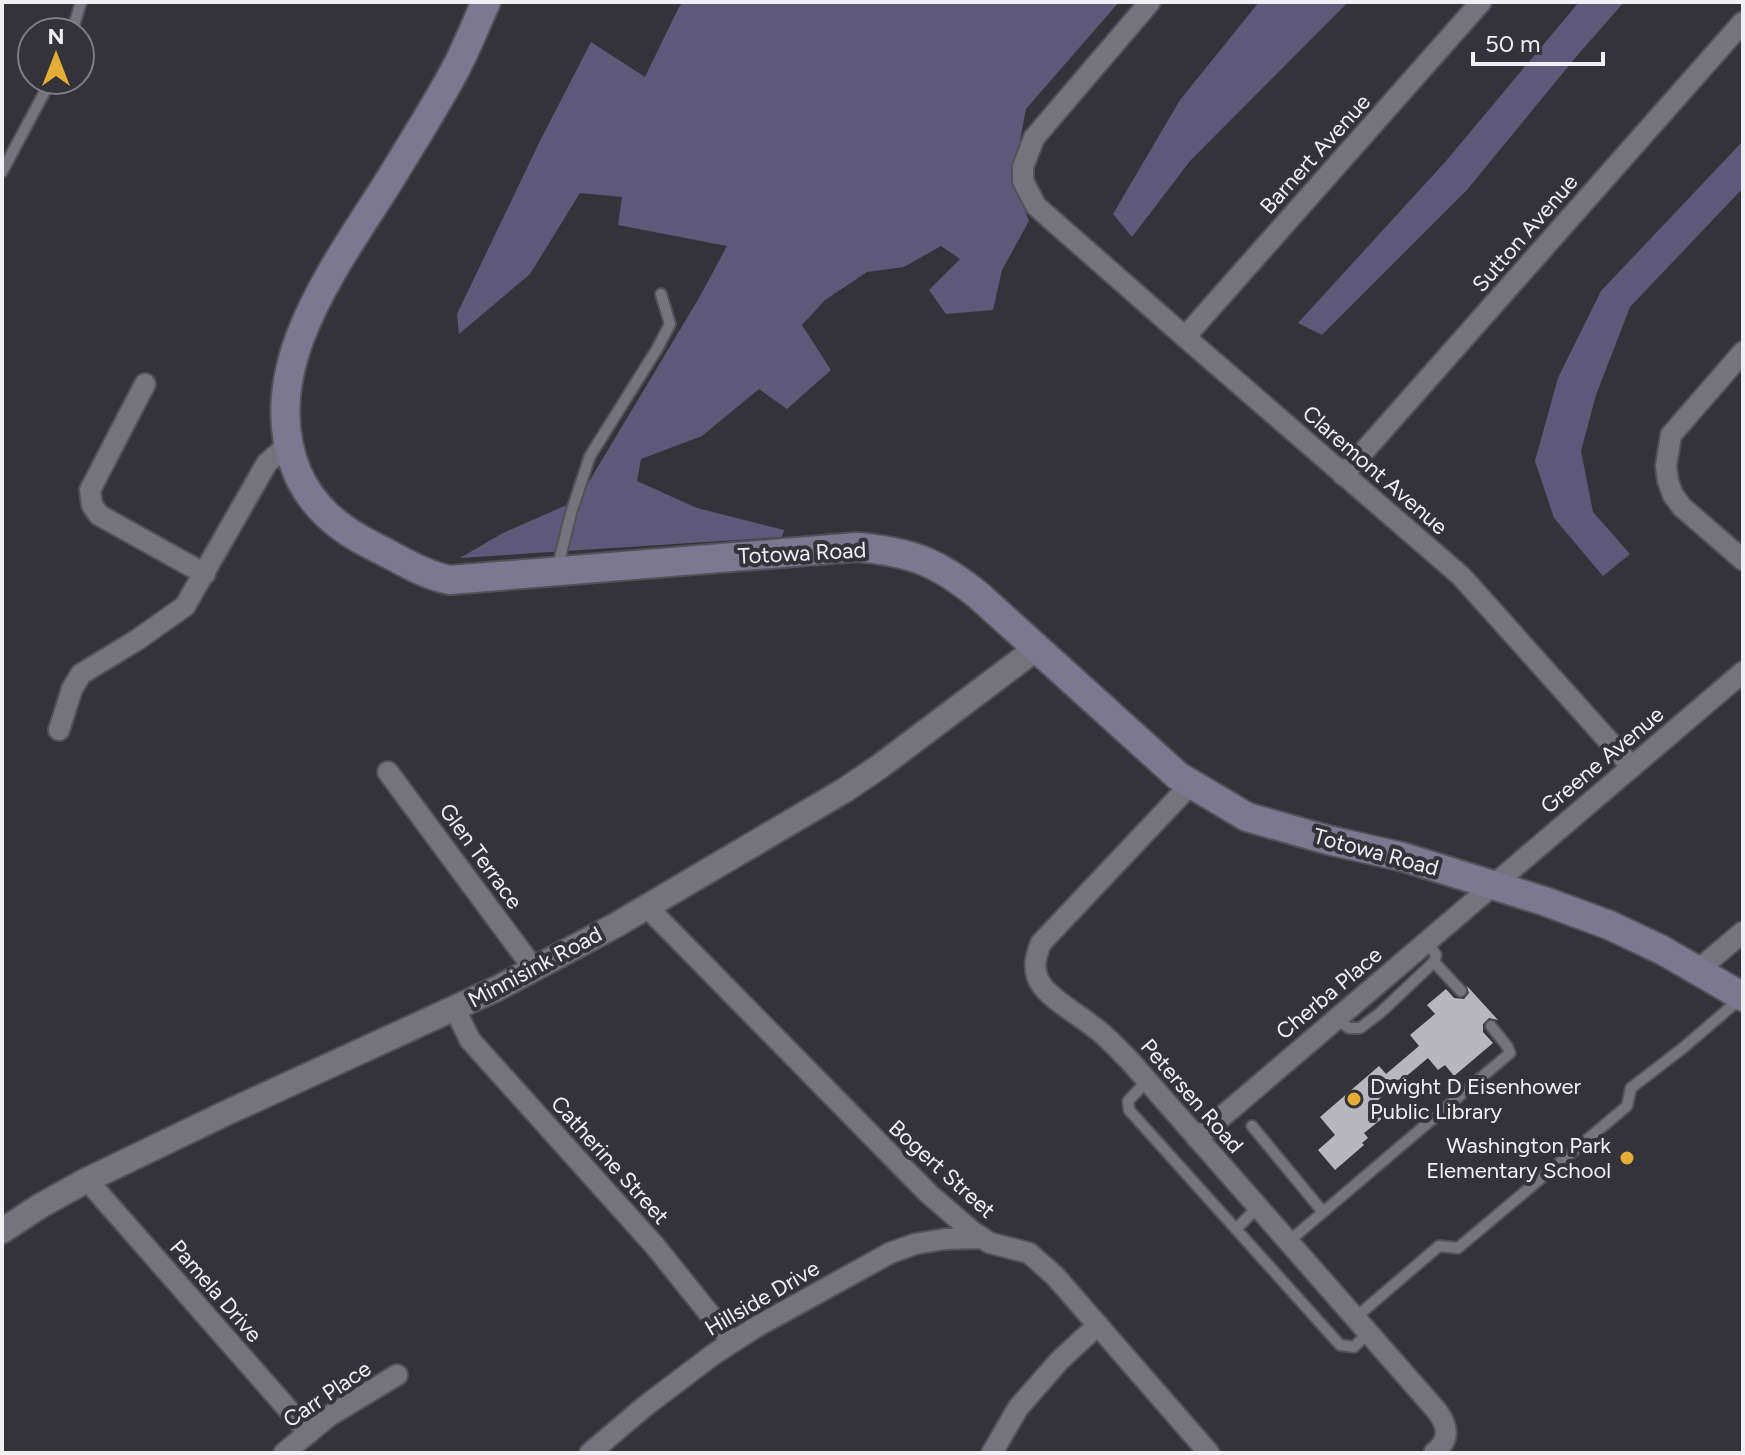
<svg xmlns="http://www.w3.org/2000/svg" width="1745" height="1455" font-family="Figtree,sans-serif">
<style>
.forest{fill:#5f5979}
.building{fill:#b8b7c0}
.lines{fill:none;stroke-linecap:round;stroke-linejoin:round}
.service-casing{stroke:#535158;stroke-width:14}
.minor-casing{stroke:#535158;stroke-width:24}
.tertiary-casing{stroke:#535158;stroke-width:28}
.secondary-casing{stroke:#535158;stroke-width:32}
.service{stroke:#75737c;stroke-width:10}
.minor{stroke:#75737c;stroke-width:20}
.tertiary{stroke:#75737c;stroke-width:24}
.secondary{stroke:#7c7890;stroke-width:28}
.poi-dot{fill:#e4ad35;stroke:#34333a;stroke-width:3}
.labels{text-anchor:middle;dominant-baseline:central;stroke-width:8;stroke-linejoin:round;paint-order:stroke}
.street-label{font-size:22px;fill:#f0eff4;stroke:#34333a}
.poi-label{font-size:22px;fill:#f0eff4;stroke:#34333a;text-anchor:start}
</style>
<rect width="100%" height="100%" fill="#34333a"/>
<g class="forest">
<path d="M683 2H1119L1026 109 1020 140 1017 190 1029 221 1002 270 993 310 946 314 929 290 960 259 941 246 904 267 867 272 825 300 802 325 831 370 787 409 759 389 702 436 641 459 637 481 697 508 784 530 782 537 460 558 503 533 578 500 699 298 727 246 618 225 622 197 580 193 530 274 459 334 457 314 540 141 591 42 645 77 678 9Z"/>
<path d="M1259 2H1348L1190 161 1132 237 1113 214 1180 100Z"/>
<path d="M1579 2H1624L1576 57 1466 191 1322 335 1298 323 1446 161Z"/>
<path d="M1743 141V188L1630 307 1596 395 1581 451 1593 512 1630 554 1603 576 1554 518 1535 461 1558 378 1601 291Z"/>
</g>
<path class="building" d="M1467 986 1498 1020 1489 1018 1483 1024V1032L1493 1043 1454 1076 1445 1065 1438 1070 1428 1058 1378 1100 1389 1113 1364 1133 1368 1138 1362 1143 1364 1145 1335 1170 1318 1150 1335 1135 1320 1117 1379 1066 1386 1074 1419 1046 1410 1035 1435 1014 1427 1005 1446 989 1454 998 1464 999 1469 993Z"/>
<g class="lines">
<defs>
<g id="service">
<path d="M72 32 81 2"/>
<path d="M2 172 51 80"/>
<path d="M557 570 571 513 590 456 657 349 670 324 661 294"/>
<path d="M1434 962 1461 991"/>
<path d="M1336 1019 1349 1028H1360L1380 1013 1434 962 1436 955 1427 941"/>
<path d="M1147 1081 1128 1101 1129 1110 1340 1345 1354 1347 1368 1333"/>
<path d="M1252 1126 1323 1212"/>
<path d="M1236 1229 1258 1207"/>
<path d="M1288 1242 1510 1053 1507 1046 1491 1026"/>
<path d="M1355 1318 1439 1246 1458 1248 1627 1106 1631 1088 1683 1048 1740 999"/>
</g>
<g id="minor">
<path d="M1150 2 1034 138 1023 167V181L1036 206 1185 337 1461 576 1632 767"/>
<path d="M1185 337 1481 2"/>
<path d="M1743 352 1671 435 1666 466 1668 481 1673 495 1682 507 1743 560"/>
<path d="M145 384 90 490 92 505 99 515 205 574"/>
<path d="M1343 475 1743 22"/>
<path d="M59 730 72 689 81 674 137 640 185 606 267 463 289 444"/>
<path d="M388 772 534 969"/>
<path d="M1191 784 1041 943C1035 957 1032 971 1041 984 1049 998 1085 1019 1099 1031 1110 1040 1120 1051 1130 1061L1437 1411C1448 1426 1451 1439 1434 1453"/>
<path d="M647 907 929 1194 973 1232 990 1243 1029 1253 1055 1276 1209 1453"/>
<path d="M1698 970 1743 932"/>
<path d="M455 1009 470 1040 655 1246 732 1342"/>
<path d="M1197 1138 1743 672"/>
<path d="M87 1180 309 1433"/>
<path d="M284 1453 329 1416 397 1375"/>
<path d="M590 1453 644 1407 714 1354 756 1327 890 1253 915 1244 945 1239 982 1238"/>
<path d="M992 1453 1018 1408 1060 1360 1098 1325"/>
</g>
<path id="tertiary" d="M2 1231 40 1206 87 1180 224 1114 496 989 616 925 845 790 879 767 1037 648"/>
<path id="secondary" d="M486 2C476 24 467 47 456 68 437 104 415 138 394 173 342 258 253 366 297 472 312 507 339 529 373 546 398 558 423 575 450 580L857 547C910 552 936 561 978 595L1178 776 1247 817 1328 840 1403 857 1544 901 1609 925 1662 950 1743 997"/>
</defs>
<use href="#service" class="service-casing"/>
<use href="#minor" class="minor-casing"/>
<use href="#tertiary" class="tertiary-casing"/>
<use href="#secondary" class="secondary-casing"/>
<use href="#service" class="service"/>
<use href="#minor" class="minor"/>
<use href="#tertiary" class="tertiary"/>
<use href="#secondary" class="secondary"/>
</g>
<g class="poi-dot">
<circle cx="1354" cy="1099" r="8"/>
<circle cx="1627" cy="1158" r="8"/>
</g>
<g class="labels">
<g class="street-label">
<text transform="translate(1315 154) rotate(-48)">Barnert Avenue</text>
<text transform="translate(1525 233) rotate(-49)">Sutton Avenue</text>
<text transform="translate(1375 470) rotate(41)">Claremont Avenue</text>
<text transform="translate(802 553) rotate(-3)">Totowa Road</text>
<text transform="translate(1602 760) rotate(-40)">Greene Avenue</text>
<text transform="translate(1376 852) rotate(15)">Totowa Road</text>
<text transform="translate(481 856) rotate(54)">Glen Terrace</text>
<text transform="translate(535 967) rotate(-28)">Minnisink Road</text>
<text transform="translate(1329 993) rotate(-40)">Cherba Place</text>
<text transform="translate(1192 1096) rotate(49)">Petersen Road</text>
<text transform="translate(610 1160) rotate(48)">Catherine Street</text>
<text transform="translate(942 1169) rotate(42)">Bogert Street</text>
<text transform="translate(216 1291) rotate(49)">Pamela Drive</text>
<text transform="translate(762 1298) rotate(-30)">Hillside Drive</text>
<text transform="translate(327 1394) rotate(-34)">Carr Place</text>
</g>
<g class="poi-label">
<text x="1370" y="1086">Dwight D Eisenhower<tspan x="1370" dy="25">Public Library</tspan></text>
<text x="1611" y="1145" text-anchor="end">Washington Park<tspan x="1611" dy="25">Elementary School</tspan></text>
</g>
</g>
<rect width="1745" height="1455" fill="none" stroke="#f0eff4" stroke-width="8"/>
<g transform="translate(56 56)"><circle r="38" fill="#34333a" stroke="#7f7e84" stroke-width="2"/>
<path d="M0-6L14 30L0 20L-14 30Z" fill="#e4ad35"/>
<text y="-12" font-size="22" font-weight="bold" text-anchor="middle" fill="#f0eff4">N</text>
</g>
<path d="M1473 52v12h130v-12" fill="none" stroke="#f0eff4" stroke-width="4"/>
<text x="1485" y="52" font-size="24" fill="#f0eff4" stroke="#34333a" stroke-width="6" paint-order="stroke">50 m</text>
</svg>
